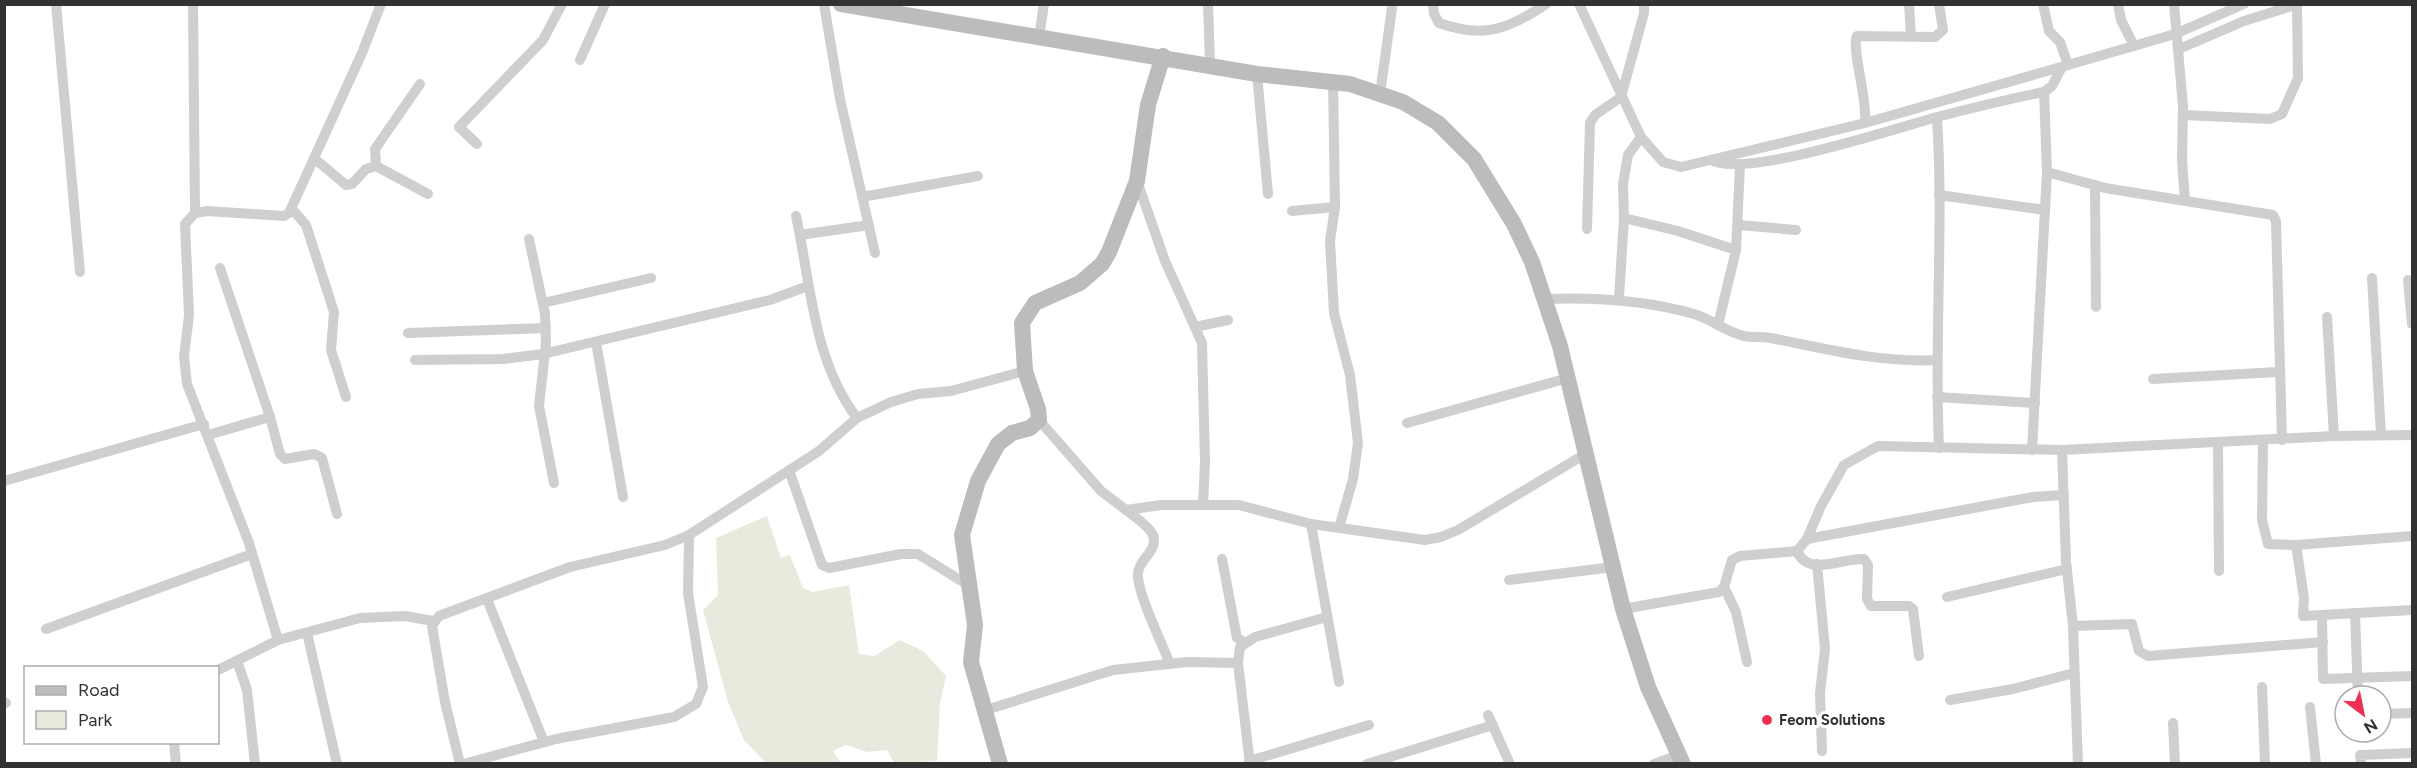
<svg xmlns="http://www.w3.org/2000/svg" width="2417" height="768" font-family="Figtree,sans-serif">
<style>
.green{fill:#e6ebdd}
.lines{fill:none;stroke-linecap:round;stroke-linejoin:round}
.street{stroke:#cfcfcf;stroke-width:10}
.secondary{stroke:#bcbcbc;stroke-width:16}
.poi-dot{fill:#eb3252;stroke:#fff;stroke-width:2}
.labels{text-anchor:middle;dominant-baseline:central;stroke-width:6;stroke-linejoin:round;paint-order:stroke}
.poi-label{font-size:15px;font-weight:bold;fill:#323232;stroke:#fff;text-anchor:start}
</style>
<rect width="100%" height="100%" fill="#fff"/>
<path class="green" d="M767 516 781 558 790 555 803 588 812 592 849 585 859 654 874 656 900 640 923 651 946 676 940 703 937 761 894 763 887 750 867 752 846 745 833 751 841 763H766L744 740 728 702 703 610 718 595 716 538Z"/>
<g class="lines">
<g class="street">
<path d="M56 4 80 272"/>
<path d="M193 4 195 213"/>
<path d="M824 4 840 99 875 253"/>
<path d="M1208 4 1210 65"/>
<path d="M1433 4 1434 14 1439 23C1484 39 1509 29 1546 4"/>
<path d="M1579 4 1641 137 1663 162 1681 167 1865 123 2068 65 2175 34 2244 4"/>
<path d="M1909 4 1911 36"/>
<path d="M2043 4 2049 31 2060 42 2068 65"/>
<path d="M2118 4 2121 20 2134 46"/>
<path d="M2174 4 2183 106 2182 160 2185 201"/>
<path d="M1039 37 1044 4"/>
<path d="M2179 49 2244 21 2298 4"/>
<path d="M580 60 605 4"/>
<path d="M1257 74 1268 194"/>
<path d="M1333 80 1335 207 1330 241 1334 313 1350 375 1358 443 1353 479 1339 528"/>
<path d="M1380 94 1392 8"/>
<path d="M2183 115 2270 119 2282 114 2298 78 2297 5"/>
<path d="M1937 118C1944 227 1934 338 1939 448"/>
<path d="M1865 123C1868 101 1851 48 1857 36L1935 37 1943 30 1939 4"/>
<path d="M477 144 459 127 543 40 562 4"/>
<path d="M315 159 346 185 352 184 366 169 376 166 428 194"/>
<path d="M1711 160C1743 179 1897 128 1937 117 1972 108 2008 99 2044 92L2052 86 2062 67"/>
<path d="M376 166 375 149 420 84"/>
<path d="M2047 172 2105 188 2273 215 2276 221 2282 440"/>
<path d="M1137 181 1165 261 1202 343 1205 462 1203 505"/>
<path d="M2095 185 2096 307"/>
<path d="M1939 195 2045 210"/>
<path d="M862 197 978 176"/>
<path d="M292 209 306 225 334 312 331 350 346 397"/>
<path d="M1292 211 1335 207"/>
<path d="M796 216C811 285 813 360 857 418"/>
<path d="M1624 218 1678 231 1736 250"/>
<path d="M1739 225 1796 230"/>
<path d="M1587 229 1590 123 1595 115 1621 97 1644 13V4"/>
<path d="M800 235 869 225"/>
<path d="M529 239 545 314 546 343 539 406 554 483"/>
<path d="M220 268 270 417 280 454 285 459 314 454 322 458 337 514"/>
<path d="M2372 278 2381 435"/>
<path d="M2408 280 2412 324"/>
<path d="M1619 298 1624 218 1623 184 1628 155 1641 137"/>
<path d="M1545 299C1596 297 1645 300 1694 314 1712 319 1725 332 1744 336 1753 338 1762 336 1771 338 1827 349 1880 363 1937 360"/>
<path d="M543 303 651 278"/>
<path d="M2327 317 2334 436"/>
<path d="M1718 325 1736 250 1740 165"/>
<path d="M1195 327 1228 320"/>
<path d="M408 333 546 328"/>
<path d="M596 342 623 497"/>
<path d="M415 360 503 359 543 354 770 300 808 286"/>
<path d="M2153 379 2278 372"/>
<path d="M1937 397 2035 403"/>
<path d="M1039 420 1101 491 1126 510 1161 505H1239L1311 524 1425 540 1441 537 1458 530 1587 453"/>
<path d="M1407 423 1568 378"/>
<path d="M208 435 270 417"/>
<path d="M2263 441 2262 520 2268 544 2296 545 2412 536"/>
<path d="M2218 442 2219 571"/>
<path d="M2032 450 2047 172 2044 92"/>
<path d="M2062 450 2066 561 2073 626 2078 764"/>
<path d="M789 470 822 565 829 568 901 554H918L968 585"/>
<path d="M4 481 204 424"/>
<path d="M1126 510C1134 516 1149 526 1153 535 1159 552 1136 560 1138 577 1140 599 1161 641 1170 664"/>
<path d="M1311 524 1339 682"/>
<path d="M1807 539 2033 497 2064 495"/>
<path d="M2296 545 2304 598 2303 616 2412 610"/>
<path d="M1797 551C1808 578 1844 557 1864 559L1868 565 1867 599 1871 606H1909L1913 609 1919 656"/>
<path d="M1222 559 1237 638 1244 642"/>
<path d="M1817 564 1825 649 1820 693 1822 751"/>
<path d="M1509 580 1613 567"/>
<path d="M1724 587 1736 612 1747 662"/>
<path d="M1947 597 2067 569"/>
<path d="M487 599 544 742"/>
<path d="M1623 609 1719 592 1724 587 1732 560 1740 556 1797 551 1807 539 1821 506 1844 465 1878 446 2062 450 2334 436 2412 435"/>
<path d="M2355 613 2358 696"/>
<path d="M2322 615 2323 679 2412 676"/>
<path d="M2073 626 2132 624 2139 651 2148 656 2323 642"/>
<path d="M46 629 252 554"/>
<path d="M307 633 337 764"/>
<path d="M278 640 249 543 187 384 184 357 189 315 185 224 195 213 207 211 284 216 289 213 362 53 381 4"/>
<path d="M237 661 247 690 255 764"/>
<path d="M218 670 278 640 360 618 405 616 433 621"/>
<path d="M2262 687 2265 764"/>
<path d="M1950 700 2013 689 2074 673"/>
<path d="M4 703H6"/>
<path d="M2310 707 2316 764"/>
<path d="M983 711 1113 670 1187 662 1238 663"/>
<path d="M2381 714 2412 713"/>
<path d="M1488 715 1510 764"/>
<path d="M2173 723 2175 764"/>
<path d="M174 742 176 764"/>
<path d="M1249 761 1369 725"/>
<path d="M460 764 445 702 432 626 439 616 570 567 665 545 689 535 819 451 857 418 891 402 918 394 951 391 1025 371"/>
<path d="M463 764 556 739 674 717 696 704 703 687 688 593 689 535"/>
<path d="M1250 764 1238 663 1240 647 1255 637 1327 617"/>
<path d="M1367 764 1493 725"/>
<path d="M1654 764 1679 755"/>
<path d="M2361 764 2360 755 2412 753"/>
</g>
<g class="secondary">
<path d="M841 4 1257 74 1350 84 1403 102 1438 123 1474 159 1514 224 1532 262 1560 346 1623 609 1648 687 1683 764"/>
<path d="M1000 764 971 662 975 625 962 535 978 481 998 444 1012 433 1030 428 1039 420 1038 409 1025 371 1022 323 1035 303 1080 283 1102 264 1109 252 1137 181 1148 105 1163 56"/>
</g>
</g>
<circle class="poi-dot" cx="1767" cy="720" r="6"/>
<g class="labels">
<g class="poi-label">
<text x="1779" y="720">Feom Solutions</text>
</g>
</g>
<rect width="2417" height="768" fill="none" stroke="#323232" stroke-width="12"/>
<rect x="24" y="666" width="195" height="78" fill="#ffffff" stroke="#adadad" stroke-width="1.5"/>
<rect x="36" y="686" width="30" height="9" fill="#bcbcbc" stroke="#adadad" stroke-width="1.5"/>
<text x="78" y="696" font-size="18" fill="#323232">Road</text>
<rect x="36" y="711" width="30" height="18" fill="#e6ebdd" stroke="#adadad" stroke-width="1.5"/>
<text x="78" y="726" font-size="18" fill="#323232">Park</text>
<g transform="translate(2363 714) rotate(148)"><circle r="28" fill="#ffffff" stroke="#adadad" stroke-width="1.5"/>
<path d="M0-4.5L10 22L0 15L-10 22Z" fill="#eb3252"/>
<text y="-9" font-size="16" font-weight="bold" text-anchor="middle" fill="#323232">N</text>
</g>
</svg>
